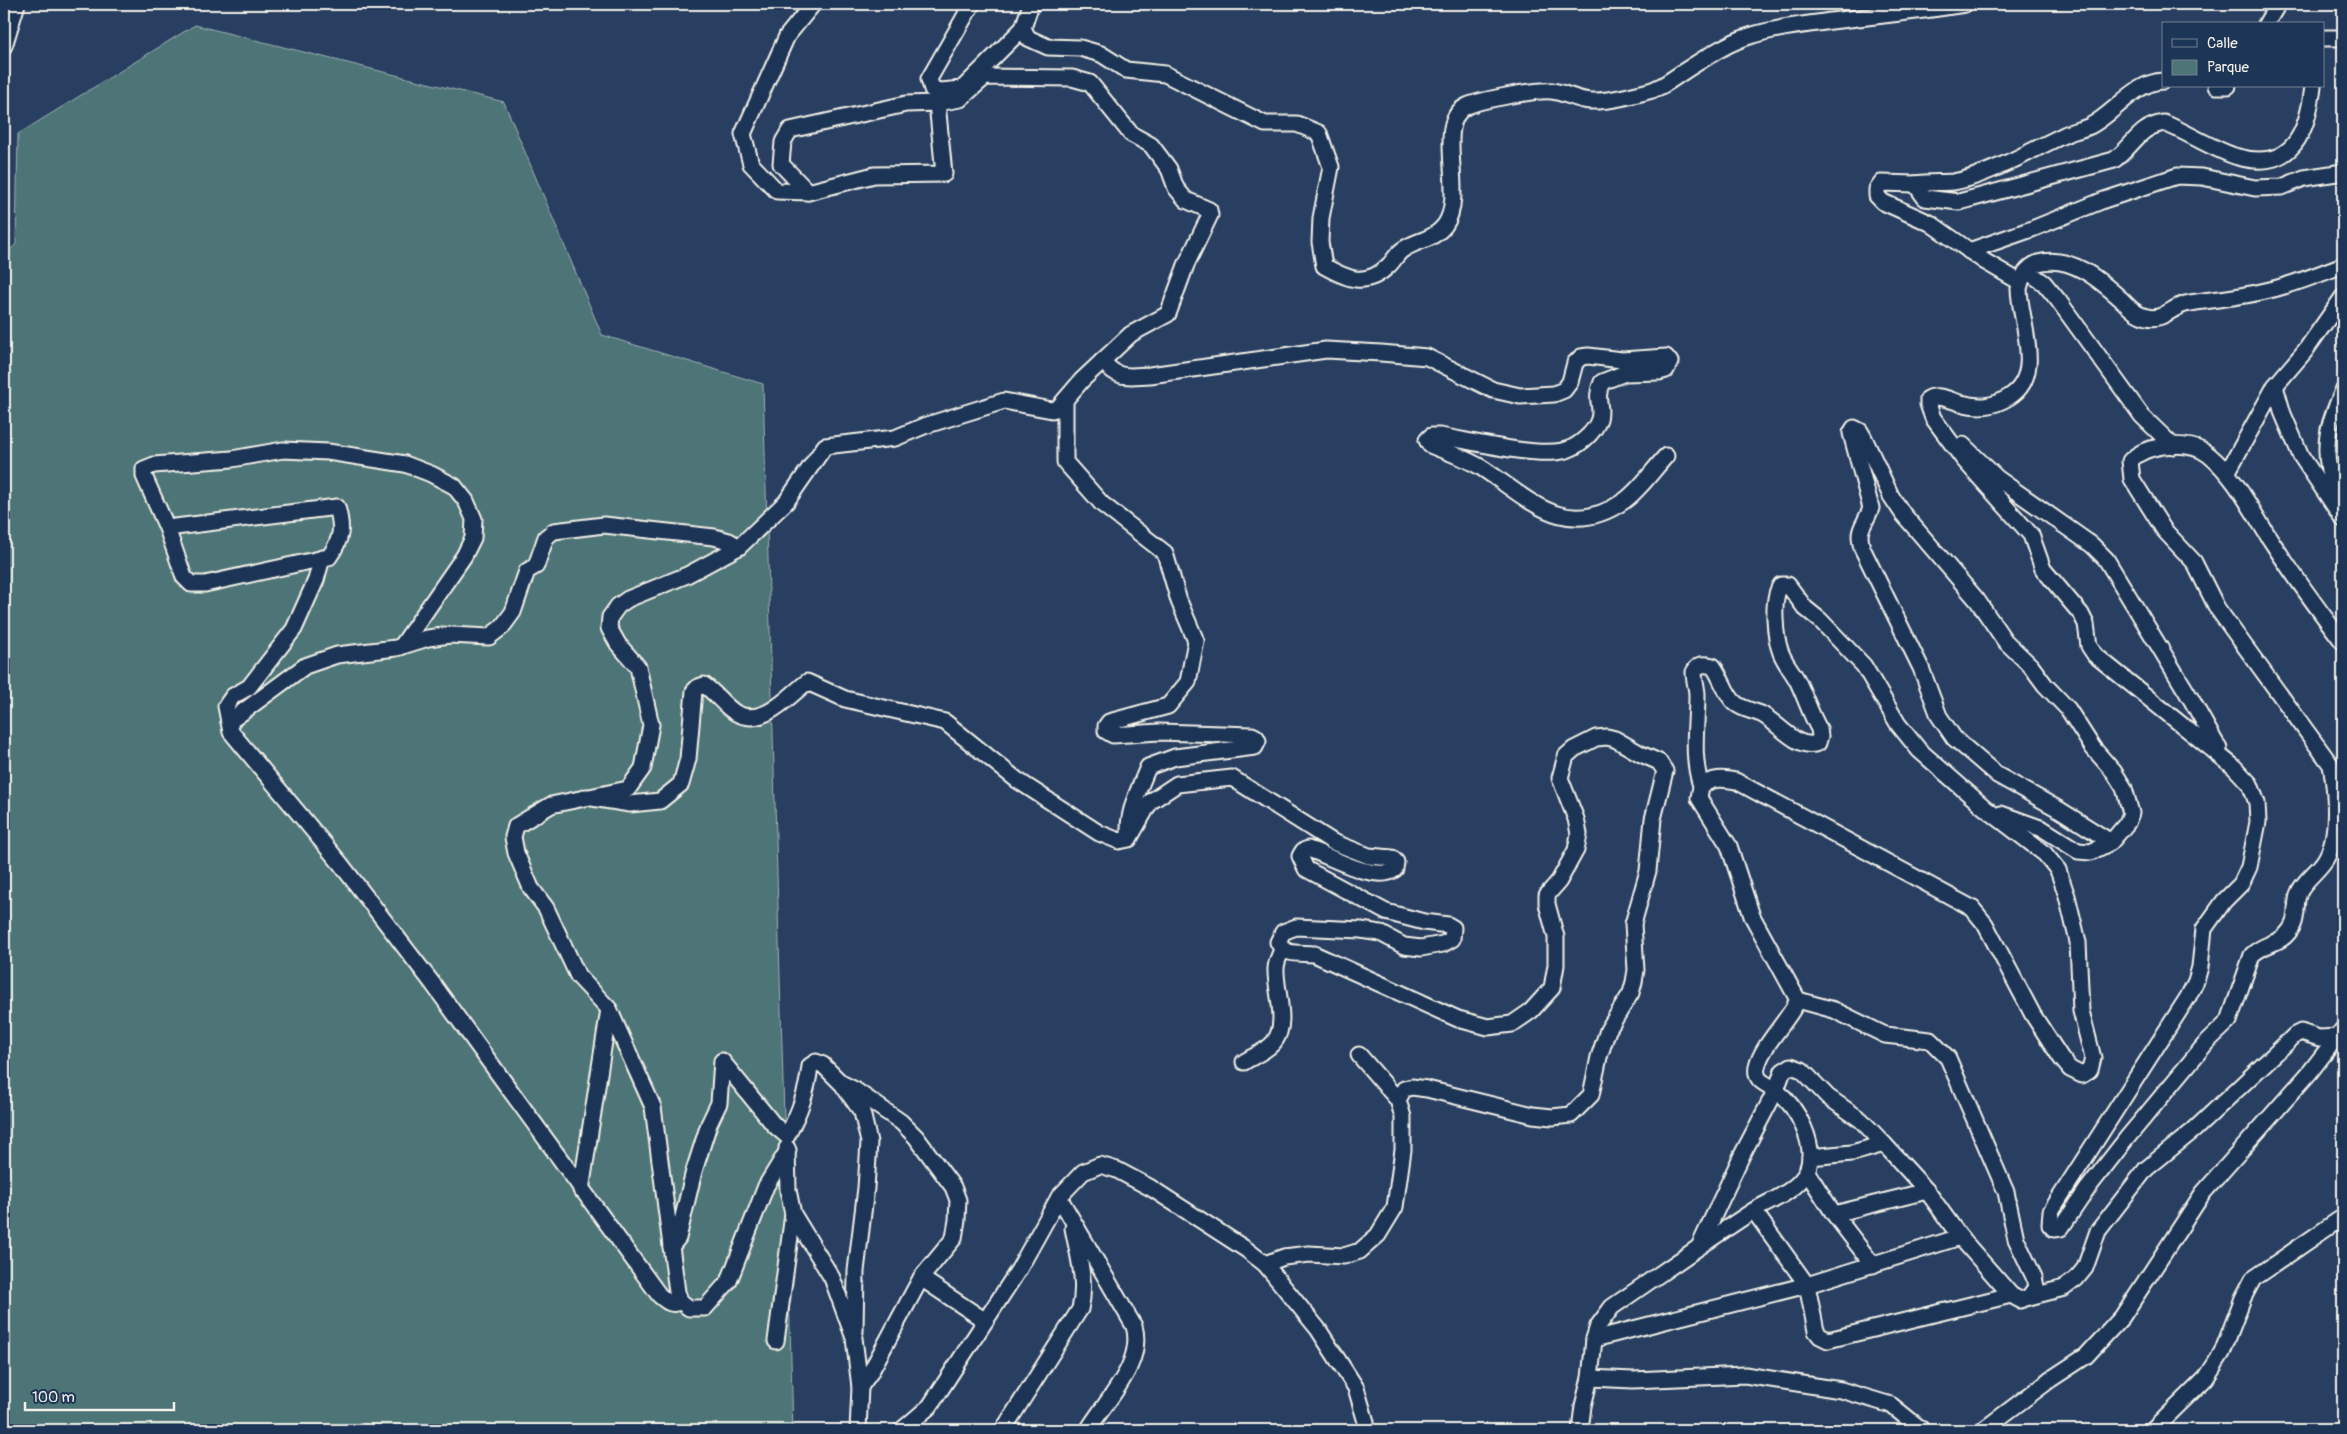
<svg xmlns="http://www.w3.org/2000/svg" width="2347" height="1434" font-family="Pangolin,sans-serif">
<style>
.green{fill:#4d7477;stroke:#a0b2b0}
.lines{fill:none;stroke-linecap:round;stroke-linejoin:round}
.minor-casing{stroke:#f4f1e8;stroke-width:19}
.minor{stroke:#1d3557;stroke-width:15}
</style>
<rect width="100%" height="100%" fill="#283f62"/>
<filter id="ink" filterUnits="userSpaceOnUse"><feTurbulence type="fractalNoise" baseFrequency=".02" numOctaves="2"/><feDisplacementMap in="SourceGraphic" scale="10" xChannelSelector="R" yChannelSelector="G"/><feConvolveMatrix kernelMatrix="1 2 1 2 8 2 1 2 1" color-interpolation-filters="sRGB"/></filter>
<g filter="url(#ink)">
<path class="green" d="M195 25 504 102 602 335 763 384 793 1430H4V256L16 244 18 134Z"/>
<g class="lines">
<defs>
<g id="minor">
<path d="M972 4 929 79 932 89 941 91 962 89 1023 28 1031 4"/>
<path d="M2266 24 2278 4"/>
<path d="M1023 28 1028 38 1048 47 1080 48 1101 54 1126 70 1165 74 1265 124H1297L1319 133 1331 167 1321 218 1320 242 1324 266C1347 279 1366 288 1388 266 1393 262 1396 255 1401 251 1415 240 1433 241 1445 225 1467 194 1433 121 1467 106 1480 100 1538 89 1552 91 1566 93 1577 100 1590 101 1607 102 1629 96 1645 92 1660 89 1671 80 1683 72 1705 58 1728 42 1753 35 1778 27 1805 25 1831 21 1876 16 1921 11 1965 4"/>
<path d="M2323 38H2343"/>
<path d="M4 46 17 4"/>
<path d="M2163 81C2135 82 2115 113 2090 126 2081 130 2071 131 2062 136 2032 150 1985 177 1953 182 1941 183 1928 182 1915 184L1925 198 1959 202 2114 160C2134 146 2138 127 2164 123 2187 132 2216 151 2238 157 2293 172 2308 131 2313 86"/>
<path d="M2216 86H2228"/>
<path d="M1915 184 1881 183 1877 189V196L1883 202 1930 223 1984 261 2020 282"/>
<path d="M808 192 777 191 751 164 743 134 787 36 813 4"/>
<path d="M1969 251 2032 229 2104 200 2177 176 2202 177 2255 188 2282 187 2304 178 2343 172"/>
<path d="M2343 265C2312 277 2279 290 2245 295 2225 299 2205 300 2185 304 2171 308 2162 321 2147 317 2136 315 2129 307 2122 300 2100 280 2070 254 2038 263 2027 267 2021 278 2019 289 2020 323 2045 375 2009 397 1993 407 1979 408 1961 403 1951 401 1937 393 1928 399V404L1933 418 1964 460 2031 535 2043 569 2081 614 2086 624 2089 646 2095 655 2234 767 2250 784 2257 803 2258 822 2249 867 2241 884 2224 901 2204 929 2200 967 2196 981 2188 997 2051 1211 2050 1225 2054 1229 2061 1228 2088 1188 2127 1138 2207 1042 2229 1021 2252 955C2263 944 2277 944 2285 936 2302 920 2292 905 2300 890 2306 879 2318 871 2325 860 2340 837 2336 791 2331 765L2217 608 2194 562 2164 530 2132 479 2130 461C2147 443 2190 440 2209 455 2236 477 2253 513 2272 542 2294 576 2318 609 2343 642"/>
<path d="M2027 271 2044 283 2058 300 2142 416 2173 446"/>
<path d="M1102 361C1119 380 1126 376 1150 375L1326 350 1381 353 1427 357 1493 390 1520 396 1554 394 1564 390 1570 382 1575 363 1581 357 1588 356 1622 360 1666 357 1670 362 1666 370 1659 372 1625 373 1602 382C1594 399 1603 407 1599 419 1595 433 1576 449 1562 451 1534 457 1470 441 1440 436H1431L1427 440 1430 445C1447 452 1466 458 1482 468 1529 499 1566 541 1624 501 1640 490 1653 470 1666 456"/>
<path d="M2275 386 2283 414 2301 456 2343 519"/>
<path d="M2343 391C2330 420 2323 439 2329 470 2331 478 2335 489 2343 493"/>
<path d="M1065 400V462L1102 504 1165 553 1179 601 1196 641 1188 682 1168 706 1109 722 1106 726V731L1113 735 1159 732 1252 735 1256 737 1258 741 1255 747 1175 757 1148 767C1140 787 1128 810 1129 832"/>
<path d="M1963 445 1997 478 2092 545 2106 559 2191 699 2219 749"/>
<path d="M2227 473 2275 386 2305 351 2343 297"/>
<path d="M167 528 337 507C343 528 342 539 329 557L205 584H191L184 577 167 528 144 476V469L154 465 232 459 283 450 328 452 405 464 431 474 454 486 466 501 474 519 473 538 464 556 401 647"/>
<path d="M322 558 316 580 294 629 249 687 233 696 226 706 231 732 340 863 433 984 659 1295C666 1301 672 1307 680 1301"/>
<path d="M229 722 305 666 337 655 396 648 428 638 450 635 489 637 502 627 513 612 527 571 536 566 546 537 554 531 604 525 714 537 729 541 739 547"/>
<path d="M586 797 630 804 660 801 681 784 688 759 694 691 698 687 704 685C716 693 725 707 736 713 763 728 789 696 807 682L845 699 945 722 1017 780 1099 833 1119 841 1129 839 1150 802 1177 784 1232 778 1333 842 1369 856 1392 858 1396 862 1395 869C1376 884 1329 855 1308 849L1303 851 1300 856 1306 869 1386 912 1424 922 1448 925 1453 928 1452 939 1443 944 1421 948 1404 946 1380 933 1361 930 1296 927 1283 932 1278 942C1285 957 1300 952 1314 954L1458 1019 1488 1027 1512 1024 1531 1011 1552 988 1556 965V937L1547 904V895L1559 881 1576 850 1579 834 1576 819 1560 778 1566 756 1574 749 1596 738 1607 737 1615 739 1641 754 1659 762 1665 771 1653 819 1648 871 1633 924 1636 970 1634 982 1631 993 1608 1030 1599 1057 1591 1095 1571 1115 1552 1117 1533 1115 1427 1089 1412 1087 1404 1089 1398 1100 1403 1117V1150L1395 1207 1378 1235 1360 1251 1344 1256 1309 1254 1284 1257 1265 1264"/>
<path d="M2001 814 2043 829 2078 851 2091 852 2111 842 2127 823 2131 813 2124 788 2114 772 2093 748 2068 709 2045 685 2031 666 2005 641 1977 600 1903 514 1891 496 1864 438 1860 431 1854 428 1851 433 1871 508C1865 526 1856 528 1862 548L1921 668 1939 716 1954 738 1997 775 2060 810 2111 842"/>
<path d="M1359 1055 1398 1100"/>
<path d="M1244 1062C1253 1056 1267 1051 1274 1042 1289 1023 1275 990 1276 969 1276 962 1279 956 1282 950"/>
<path d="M844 1087 862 1112 869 1142 866 1188 856 1271 855 1332"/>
<path d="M787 1148 788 1190 793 1214 832 1278 854 1338 860 1387 858 1430"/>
<path d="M788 1150 766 1186 729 1281 705 1308H689L680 1301 677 1292 653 1107 609 1009 578 976 546 908 531 888 516 853 513 837 516 826 551 805 628 789 643 768 651 725 638 667 618 644 609 628 610 617 618 606 628 599 687 575 739 547 786 502 825 446 895 438 924 426 1004 401 1052 410 1058 408 1082 380 1131 334 1168 314 1186 265 1210 215 1209 210 1186 200 1176 188 1169 169 1151 145 1131 134 1090 83 1072 78 985 77 960 99 937 103 906 104 790 130 783 142 781 164 808 192 874 175 944 174 937 103"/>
<path d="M1810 1157 1852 1153 1884 1144"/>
<path d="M1807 1172 1834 1214 1873 1265"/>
<path d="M581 1190 609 1009"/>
<path d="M1059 1197 1134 1326C1145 1363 1106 1400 1088 1430"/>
<path d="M1754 1211 1807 1285 1816 1331 1820 1336 1828 1340 2011 1295"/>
<path d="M1834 1214 1927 1191"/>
<path d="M671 1247 678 1238 694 1171 709 1124 719 1103 722 1061 774 1125 787 1136C799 1113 807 1093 810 1066L816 1062 823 1065 841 1083 855 1090 901 1122 916 1137 953 1187 958 1200 957 1220 954 1238 921 1278 870 1373 860 1387"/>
<path d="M1699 1247 1742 1155 1776 1090 1783 1071 1791 1066 1802 1070 1828 1097 1861 1120 1884 1144 1927 1191 1960 1237 2011 1295 2020 1300 2029 1297 2036 1287 2034 1277 2016 1239 2006 1192 1948 1058 1930 1040 1885 1035 1834 1010 1798 1000"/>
<path d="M921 1278 984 1320"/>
<path d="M2029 1297 2064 1288 2076 1279 2085 1268 2098 1231 2146 1169 2194 1130 2295 1035 2301 1032 2319 1038 2339 1037"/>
<path d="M1594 1339 1807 1285 1960 1237"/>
<path d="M776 1341 793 1214"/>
<path d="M1590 1378 1633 1380 1745 1375 1841 1390 1891 1405 1922 1430"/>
<path d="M902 1430 930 1406 1019 1269 1059 1197 1083 1172 1100 1165 1117 1170 1151 1188 1247 1250 1265 1264 1318 1329 1356 1388 1366 1422 1365 1430"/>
<path d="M1003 1430 1080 1309C1087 1282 1078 1255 1073 1228"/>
<path d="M1580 1430 1583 1406 1590 1378 1594 1339 1598 1326 1612 1307C1659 1275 1705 1242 1753 1211 1766 1203 1783 1197 1795 1186 1799 1183 1805 1176 1807 1171 1818 1145 1797 1107 1777 1091 1769 1084 1754 1083 1757 1067 1762 1045 1788 1021 1798 1000L1752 916 1729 846 1699 798 1701 786C1713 778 1722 778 1736 781L1972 908 1985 924 2033 1015 2061 1058 2070 1069 2082 1075 2090 1070 2093 1058 2081 1011 2078 942 2067 896 2058 870 2045 854 1985 808 1919 750 1898 724 1864 666 1820 620 1805 608 1788 585H1781C1771 598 1775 638 1781 653 1785 663 1792 671 1797 680 1805 696 1810 713 1819 729L1820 736 1818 743C1797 751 1778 722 1761 714 1753 711 1742 709 1735 703 1725 694 1722 678 1713 666 1704 664 1699 663 1694 672 1694 680 1697 688 1697 695 1697 727 1691 755 1701 786"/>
<path d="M1983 1430 2051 1379 2086 1356 2122 1317 2203 1193 2310 1072 2343 1029"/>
<path d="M2153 1430 2206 1378 2222 1353 2243 1298 2253 1279 2343 1217"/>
</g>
</defs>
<use href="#minor" class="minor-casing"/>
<use href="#minor" class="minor"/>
</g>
</g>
<rect width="2347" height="1434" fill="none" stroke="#1d3557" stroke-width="20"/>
<rect x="10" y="10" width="2327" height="1414" fill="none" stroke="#f4f1e8" stroke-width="2" filter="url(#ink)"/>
<rect x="2162" y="22" width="162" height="65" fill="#1d3557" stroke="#738091"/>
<rect x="2172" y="39" width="25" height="8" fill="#1d3557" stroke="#738091"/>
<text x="2207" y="48" font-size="15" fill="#f4f1e8">Calle</text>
<rect x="2172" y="60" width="25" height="15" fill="#4d7477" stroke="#738091"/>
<text x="2207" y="72" font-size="15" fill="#f4f1e8">Parque</text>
<path d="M25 1402v8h149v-8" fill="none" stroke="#f4f1e8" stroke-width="2.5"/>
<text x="32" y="1402" font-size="15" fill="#f4f1e8" stroke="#1d3557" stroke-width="4" paint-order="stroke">100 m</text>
</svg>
